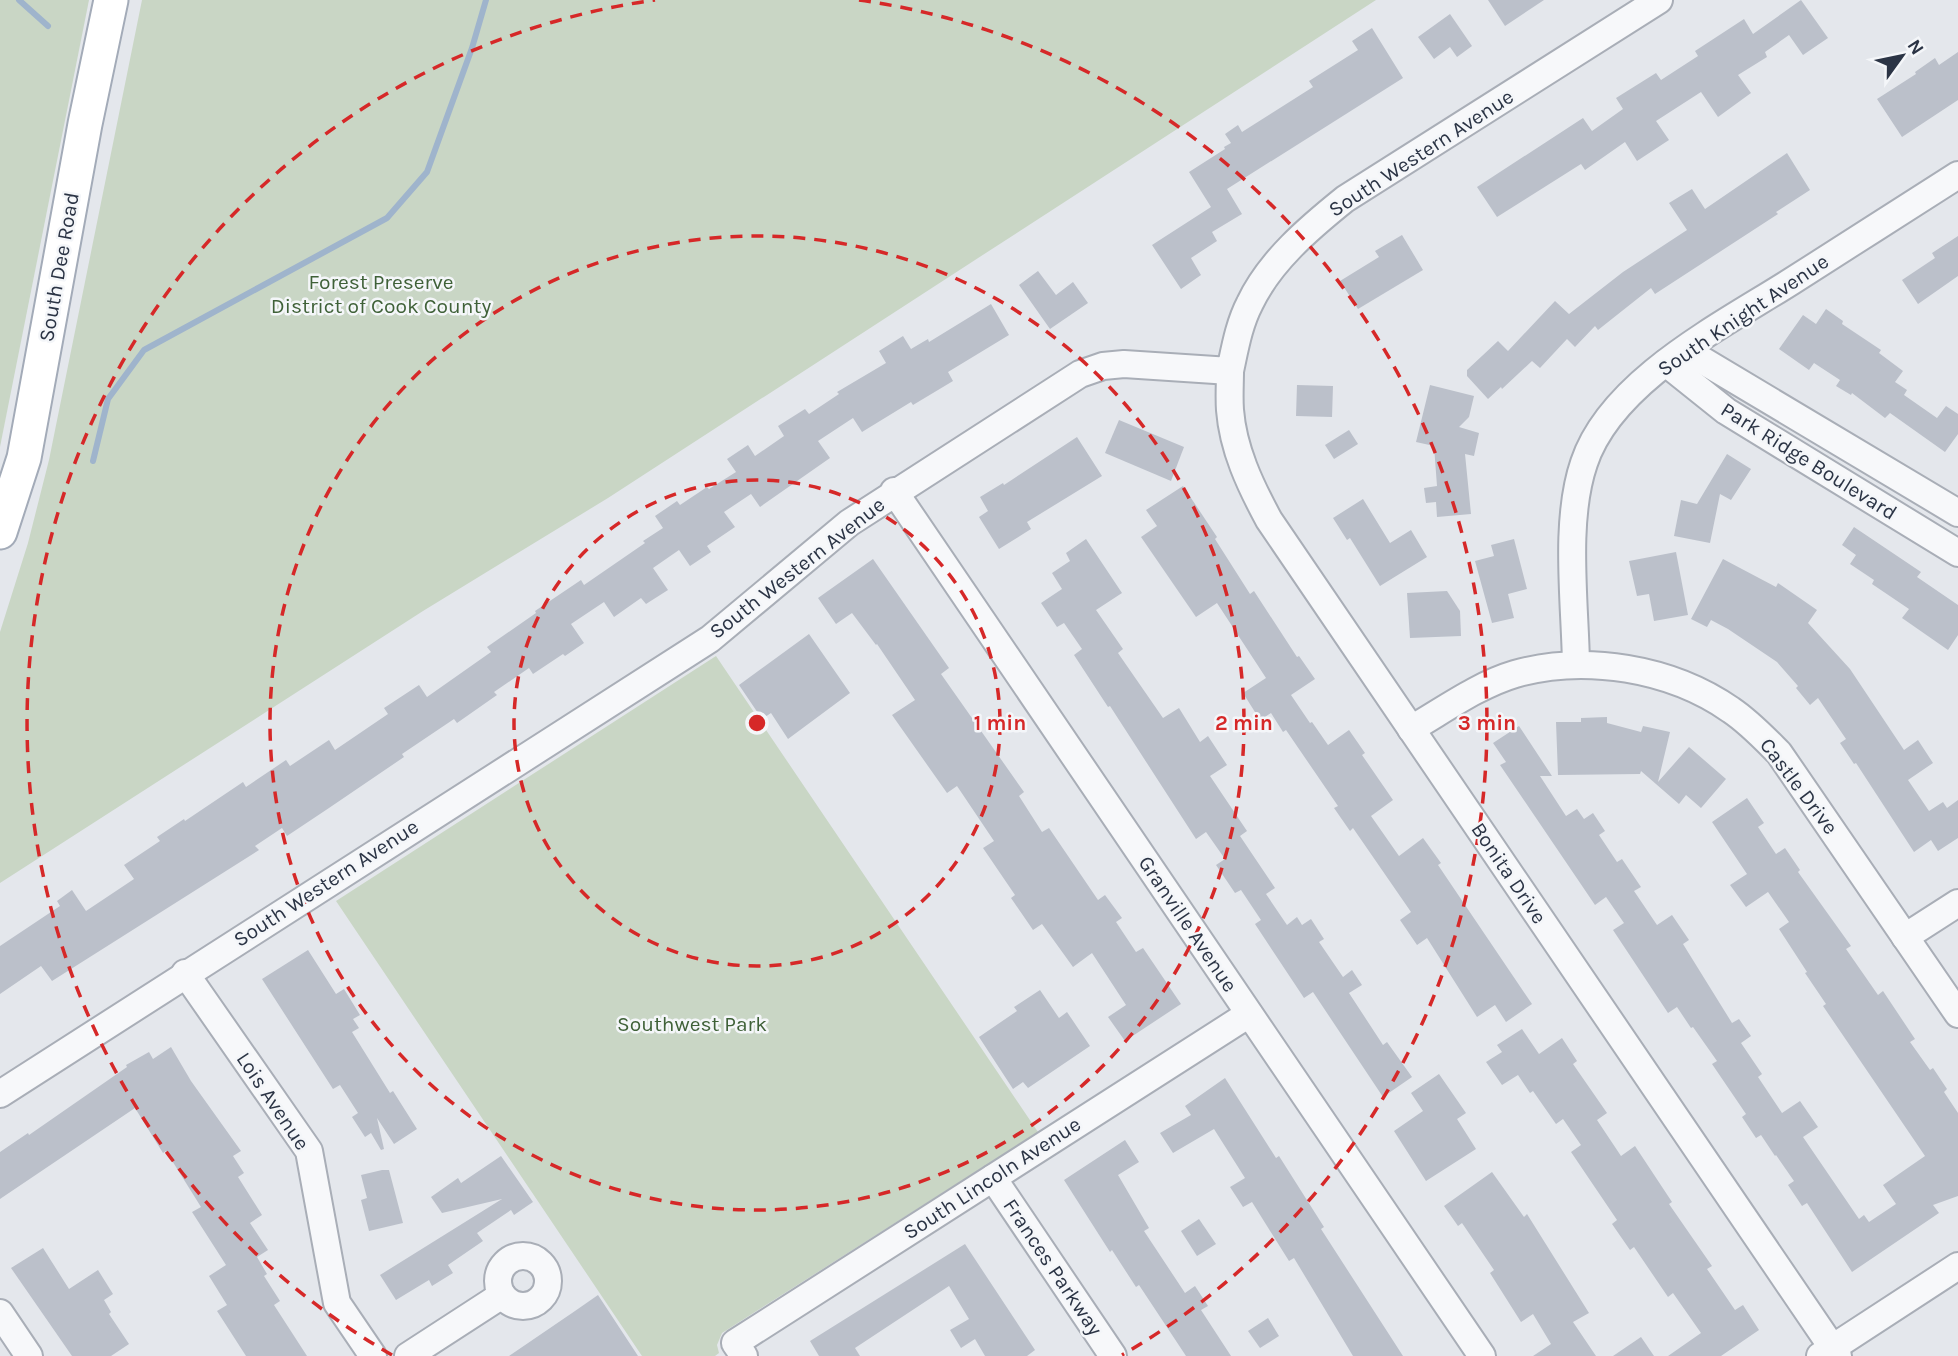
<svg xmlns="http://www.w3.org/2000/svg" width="1958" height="1356" font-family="Karla,sans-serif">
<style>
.green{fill:#c9d6c5}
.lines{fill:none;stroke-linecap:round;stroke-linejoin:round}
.stream{stroke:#9fb4cc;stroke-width:6}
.building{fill:#bbc0ca}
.minor-casing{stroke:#a9aeb7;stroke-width:30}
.major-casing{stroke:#a3abb8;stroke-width:37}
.minor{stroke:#f7f8fa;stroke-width:26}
.major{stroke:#fff;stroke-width:33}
.ring{fill:none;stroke:#d62828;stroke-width:3.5;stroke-dasharray:12 9}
.labels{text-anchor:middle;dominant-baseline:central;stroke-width:5;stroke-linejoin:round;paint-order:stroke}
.street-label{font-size:21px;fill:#2b3445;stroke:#f4f6f9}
.park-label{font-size:21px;fill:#3f6138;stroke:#f4f6f9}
.centre{fill:#d62828;stroke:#f4f6f9;stroke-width:3.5}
.ring-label{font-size:21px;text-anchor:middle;font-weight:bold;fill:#d62828;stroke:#f4f6f9;stroke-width:5;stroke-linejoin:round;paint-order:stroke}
</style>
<rect width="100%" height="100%" fill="#e4e7ec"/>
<g class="green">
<path d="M0 0H89L0 447Z"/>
<path d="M142 0H1376L608 498 423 611 0 883V632L28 543 49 460Z"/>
<path d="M716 656 1038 1132 722 1333 717 1345 719 1353 715 1356H642L336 901Z"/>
</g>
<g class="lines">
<g class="stream">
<path d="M19 0 48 26"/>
<path d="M93 461 108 399 144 350 387 218 427 172 472 48 486 0"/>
</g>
</g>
<g class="building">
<path d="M1488 0H1544L1505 26Z"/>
<path d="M1801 0 1828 38 1803 55 1789 35 1765 52 1767 57 1738 75 1751 93 1718 117 1701 92 1656 121 1669 140 1637 161 1625 142 1585 170 1581 164 1497 217 1477 187 1583 118 1592 131 1623 109 1616 98 1656 73 1661 80 1698 56 1695 51 1744 19 1753 34Z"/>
<path d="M1450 14 1472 46 1457 57 1450 47 1434 59 1418 37Z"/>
<path d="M1372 28 1403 78 1227 189 1242 214 1212 232 1217 241 1191 258 1201 275 1181 289 1152 245 1211 207 1189 172 1225 149 1224 147 1231 143 1225 134 1238 125 1242 132 1313 87 1309 81 1358 50 1352 41Z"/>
<path d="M1958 52V100L1902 137 1877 99 1916 74 1915 72 1935 58 1939 65Z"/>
<path d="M1787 153 1810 190 1776 212 1778 214 1655 294 1651 288 1598 330 1595 326 1575 347 1567 339 1540 368 1532 361 1502 389 1501 387 1488 399 1467 376V370L1498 341 1508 351 1555 301 1569 314 1623 272 1687 230 1669 203 1692 189 1705 209Z"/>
<path d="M1402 235 1423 270 1358 309 1340 281 1379 257 1375 251Z"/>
<path d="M1958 236V276L1918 304 1902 280 1935 258 1932 253Z"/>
<path d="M1038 271 1056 295 1073 282 1088 303 1050 329 1019 285Z"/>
<path d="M991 304 1009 335 948 372 953 381 913 405 911 402 862 432 853 418 818 441 830 458 760 507 751 494 724 512 735 527 707 546 711 552 690 566 679 550 653 568 668 590 646 604 641 598 614 617 604 602 571 624 584 643 565 656 563 654 533 674 529 668 494 692 497 695 457 723 454 719 402 754 404 757 329 808 287 836 282 828 255 846 259 850 52 981 41 966 0 994V946L60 906 57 901 72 890 86 911 134 879 124 865 160 841 157 837 184 819 185 821 243 782 246 787 286 760 290 766 329 740 335 750 388 714 384 708 419 685 427 697 491 652 487 647 536 613 535 611 581 580 584 585 645 543 643 541 663 528 655 516 677 501 680 505 707 487 709 489 736 472 727 459 748 445 755 456 784 436 778 426 805 409 809 414 839 394 837 392 886 363 879 351 903 336 911 349 928 339 929 342Z"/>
<path d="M1826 309 1843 321 1842 324 1881 350 1879 353 1903 371 1895 382 1907 390 1904 395 1937 418 1946 406 1958 414V434L1945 452 1890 413 1885 418 1852 393 1851 395 1836 386 1840 380 1814 363 1809 370 1779 349 1803 315 1816 324Z"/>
<path d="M1297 385 1333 386 1332 417 1296 416Z"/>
<path d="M1430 385 1474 396 1469 417 1459 427 1479 433 1474 456 1465 454 1471 514 1437 517 1436 502 1426 503 1424 488 1437 486 1434 446 1416 442Z"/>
<path d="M1119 420 1184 447 1171 481 1105 453Z"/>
<path d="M1349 430 1358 444 1334 459 1325 445Z"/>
<path d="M1077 437 1102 476 1027 522 1031 529 999 549 979 517 988 511 980 497 1003 483 1004 485Z"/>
<path d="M1727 454 1751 469 1731 500 1720 494 1710 543 1674 536 1681 500 1697 504Z"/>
<path d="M1183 486 1217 537 1215 539 1250 594 1254 591 1297 657 1299 656 1315 679 1291 695 1310 723 1312 722 1328 745 1349 730 1365 753 1362 755 1393 800 1371 816 1399 856 1423 838 1441 863 1438 865 1532 1004 1506 1022 1495 1005 1477 1017 1427 938 1417 945 1400 920 1411 912 1353 828 1350 831 1334 808 1338 806 1286 730 1283 732 1271 713 1260 720 1243 693 1266 678 1217 603 1196 617 1141 537 1157 526 1146 510Z"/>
<path d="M1363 499 1390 543 1411 530 1427 557 1380 586 1350 538 1347 540 1333 518Z"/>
<path d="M1854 527 1921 572 1917 577 1958 605V635L1948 650 1902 618 1909 609 1872 584 1874 580 1850 564 1856 555 1842 545Z"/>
<path d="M1086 539 1122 593 1096 610 1123 649 1118 653 1163 718 1179 708 1200 742 1208 736 1227 765 1210 776 1247 831 1240 836 1275 888 1266 894 1287 925 1297 917 1302 925 1311 919 1324 939 1319 942 1343 977 1352 970 1362 985 1349 993 1383 1045 1387 1042 1412 1077 1383 1097 1313 992 1304 998 1255 924 1261 920 1241 890 1235 893 1216 865 1225 859 1206 832 1196 839 1110 706 1108 707 1074 655 1082 649 1064 623 1057 627 1041 603 1062 589 1052 573 1070 561 1066 553Z"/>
<path d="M1514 539 1527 589 1508 594 1514 618 1492 623 1475 561 1494 556 1491 545Z"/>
<path d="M1676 552 1688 615 1654 621 1649 594 1637 596 1629 561Z"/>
<path d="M873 559 949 668 941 674 1024 792 1019 796 1042 832 1049 828 1098 900 1105 895 1122 918 1116 922 1136 952 1143 948 1181 1004 1125 1041 1108 1017 1126 1005 1092 953 1073 967 1042 924 1033 930 1011 898 1015 895 983 848 994 841 957 786 947 793 892 715 915 700 877 644 876 645 852 613 836 624 818 598Z"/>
<path d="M1723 559 1776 587 1778 583 1817 610 1808 623 1850 669 1904 750 1918 740 1933 763 1908 780 1929 811 1943 802 1947 808 1958 800V838L1938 851 1931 840 1914 852 1856 763 1854 764 1840 743 1846 739 1818 698 1810 705 1796 688 1798 686 1777 662 1728 629 1711 620 1707 627 1691 619Z"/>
<path d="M1447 591 1460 611 1461 636 1410 638 1407 593Z"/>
<path d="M809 634 850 693 788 739 771 713 762 719 739 685Z"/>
<path d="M1607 717V723L1641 732 1643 726 1670 732 1658 782 1689 747 1726 779 1701 808 1686 795 1679 804 1641 771 1640 774 1558 775 1556 722H1581V718Z"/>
<path d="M1519 726 1552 776H1540L1566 816 1577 809 1584 819 1593 813 1605 831 1599 835 1617 862 1622 859 1641 887 1634 891 1657 925 1672 915 1689 940 1683 944 1732 1023 1739 1019 1751 1036 1741 1043 1762 1074 1758 1077 1782 1113 1800 1101 1818 1127 1803 1137 1859 1219 1864 1215 1869 1222 1896 1204 1883 1185 1925 1156 1823 1006 1826 1004 1805 973 1807 972 1779 929 1789 922 1768 892 1746 907 1730 885 1747 874 1712 822 1747 798 1764 823 1758 827 1776 854 1785 848 1800 870 1798 872 1851 946 1846 949 1878 995 1883 991 1915 1039 1910 1042 1930 1070 1933 1068 1947 1089 1944 1092 1958 1113V1196L1933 1205 1939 1213 1852 1272 1807 1203 1802 1206 1788 1185 1794 1181 1776 1155 1775 1156 1761 1135 1756 1138 1742 1117 1746 1114 1712 1064 1717 1061 1693 1027 1691 1028 1677 1007 1668 1013 1613 930 1624 923 1606 897 1595 905 1500 765 1506 762 1493 743Z"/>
<path d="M308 950 336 994 344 989 360 1015 353 1019 359 1028 352 1032 390 1093 393 1091 417 1129 394 1144 377 1118 384 1149 381 1150 371 1133 365 1137 352 1117 358 1113 340 1085 333 1089 262 979Z"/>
<path d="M1040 990 1059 1018 1067 1012 1090 1046 1028 1088 1023 1082 1013 1089 979 1037 1017 1011 1014 1007Z"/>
<path d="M1522 1029 1539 1054 1562 1038 1577 1061 1573 1064 1607 1113 1597 1120 1621 1156 1635 1146 1672 1202 1669 1204 1712 1266 1707 1269 1735 1310 1743 1305 1759 1330 1721 1356H1668L1701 1333 1673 1293 1668 1297 1634 1247 1630 1250 1612 1224 1617 1220 1571 1152 1581 1145 1563 1119 1556 1124 1533 1091 1530 1093 1518 1075 1502 1085 1486 1062 1502 1052 1497 1045Z"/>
<path d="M171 1047 191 1081 241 1151 233 1156 244 1173 238 1177 262 1215 250 1223 268 1250 257 1257 267 1274 264 1276 280 1301 274 1305 307 1356H246L217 1311 227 1305 209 1276 226 1265 192 1212 201 1207 166 1151 163 1153 135 1108 0 1199V1152L28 1133 29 1135 127 1067 126 1065 149 1052 153 1059Z"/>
<path d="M1439 1074 1466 1113 1457 1119 1476 1149 1426 1181 1394 1131 1423 1111 1411 1093Z"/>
<path d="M1225 1078 1276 1158 1279 1156 1324 1227 1321 1229 1403 1356H1353L1294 1258 1289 1261 1252 1202 1243 1207 1230 1187 1245 1178 1214 1129 1173 1153 1160 1133 1191 1115 1185 1106Z"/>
<path d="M1125 1140 1139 1162 1118 1175 1149 1228 1144 1231 1185 1293 1195 1286 1208 1306 1201 1310 1231 1356H1186L1139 1285 1136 1287 1112 1250 1110 1252 1064 1180Z"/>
<path d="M501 1156 533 1202 514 1215 511 1210 477 1233 483 1241 448 1265 453 1273 432 1286 429 1280 396 1300 380 1275 502 1199 442 1213 431 1197 458 1178 461 1183Z"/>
<path d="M382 1170H389L403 1223 369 1231 361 1200 367 1198 361 1175Z"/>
<path d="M1492 1172 1524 1217 1527 1214 1589 1313 1573 1322 1596 1356H1533L1551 1344 1533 1314 1521 1322 1490 1273 1494 1270 1462 1223 1458 1226 1444 1206Z"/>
<path d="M1199 1219 1216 1244 1197 1256 1181 1231Z"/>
<path d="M965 1244 1035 1350 1027 1356H985L975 1339 961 1348 950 1330 969 1319 949 1286 855 1348 860 1356H819L810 1341Z"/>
<path d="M43 1248 69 1289 98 1270 113 1294 104 1300 111 1312 109 1314 129 1344 111 1356H72L11 1268Z"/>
<path d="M598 1295 638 1356H509L575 1311Z"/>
<path d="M1268 1318 1279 1336 1260 1348 1248 1331Z"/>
<path d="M1641 1337 1654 1356H1613Z"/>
</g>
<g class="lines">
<defs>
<g id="minor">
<path d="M1685 350 1958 513"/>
<path d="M1666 363 1726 411 1958 553"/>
<path d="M1230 371C1230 384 1229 397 1230 410 1233 449 1250 485 1269 520L1838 1356"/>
<path d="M894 491 1482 1356"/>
<path d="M1576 664C1575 603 1564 521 1584 463 1611 381 1723 325 1792 281 1847 246 1903 210 1958 175"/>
<path d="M1411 729C1444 710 1478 685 1515 674 1585 654 1671 668 1731 710 1749 722 1764 738 1779 753L1958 1014"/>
<path d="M1905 937 1958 903"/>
<path d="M185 973 309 1151 337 1303 373 1356"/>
<path d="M0 1094 710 639 849 523 1080 374 1103 366 1124 364 1230 371C1235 348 1239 324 1250 303 1270 261 1309 228 1345 199L1659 0"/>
<path d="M993 1178 1113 1356"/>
<circle cx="523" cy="1281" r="25"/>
<path d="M0 1313 29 1356"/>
<path d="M408 1356 502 1295"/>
<path d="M744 1356 735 1343 1249 1014"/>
<path d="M1820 1356 1958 1266"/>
</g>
<path id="major" d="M0 532 24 458 85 124 111 0"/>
</defs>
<use href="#minor" class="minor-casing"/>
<use href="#major" class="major-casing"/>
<use href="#minor" class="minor"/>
<use href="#major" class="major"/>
</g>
<g class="ring">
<circle cx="757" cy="723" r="243"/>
<circle cx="757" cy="723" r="487"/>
<path d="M392 1355A730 730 0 0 1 655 0M859 0A730 730 0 0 1 1122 1355"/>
</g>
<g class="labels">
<g class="street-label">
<text transform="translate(1421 153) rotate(-33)">South Western Avenue</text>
<text transform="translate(59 267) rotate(-80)">South Dee Road</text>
<text transform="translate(1743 315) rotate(-34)">South Knight Avenue</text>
<text transform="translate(1809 461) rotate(32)">Park Ridge Boulevard</text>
<text transform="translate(797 568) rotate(-38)">South Western Avenue</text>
<text transform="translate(1799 786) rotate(53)">Castle Drive</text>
<text transform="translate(1509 873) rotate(56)">Bonita Drive</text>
<text transform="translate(326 883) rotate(-33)">South Western Avenue</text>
<text transform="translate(1188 924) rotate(56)">Granville Avenue</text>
<text transform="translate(273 1101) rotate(56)">Lois Avenue</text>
<text transform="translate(992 1178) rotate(-33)">South Lincoln Avenue</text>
<text transform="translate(1053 1267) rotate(56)">Frances Parkway</text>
</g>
<g class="park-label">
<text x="381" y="282">Forest Preserve<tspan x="381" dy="24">District of Cook County</tspan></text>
<text x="692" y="1024">Southwest Park</text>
</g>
</g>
<circle cx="757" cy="723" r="10" class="centre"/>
<g class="ring-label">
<text x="1000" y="730">1 min</text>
<text x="1244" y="730">2 min</text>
<text x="1487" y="730">3 min</text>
</g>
<g transform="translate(1902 56) rotate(57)" stroke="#f4f6f9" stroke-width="5" paint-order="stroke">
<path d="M0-5L12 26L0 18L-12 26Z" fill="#2b3445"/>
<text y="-10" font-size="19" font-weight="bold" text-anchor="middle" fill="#2b3445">N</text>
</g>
</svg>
